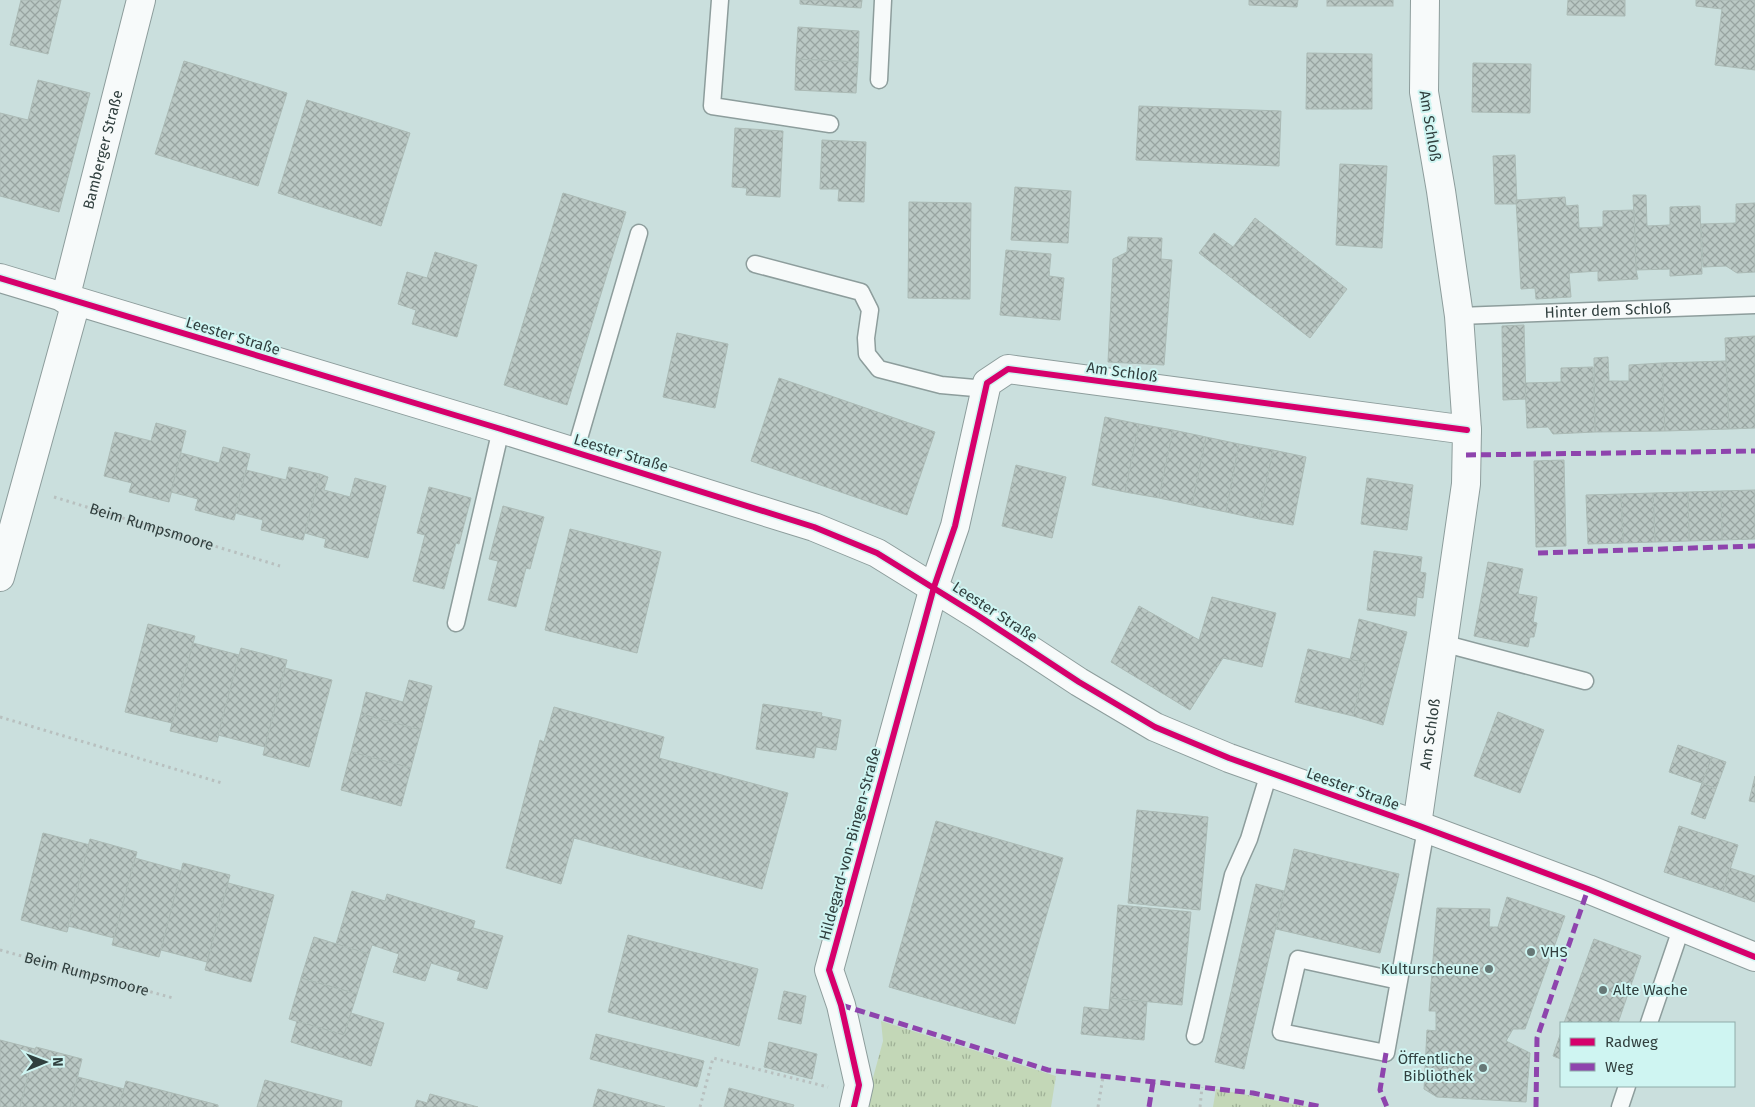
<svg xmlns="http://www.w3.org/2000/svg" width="1755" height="1107" font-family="'Fira Sans',sans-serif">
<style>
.grass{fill:url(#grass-tufts)}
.building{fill:url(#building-cross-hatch);stroke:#abbab5}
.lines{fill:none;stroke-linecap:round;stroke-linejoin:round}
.lane-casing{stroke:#8d9d9c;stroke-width:19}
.street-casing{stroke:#8d9d9c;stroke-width:30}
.secondary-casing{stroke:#8d9d9c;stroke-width:30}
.path{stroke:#b8c0bf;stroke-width:3;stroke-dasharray:2.5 4;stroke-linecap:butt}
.lane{stroke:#f7fafa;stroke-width:16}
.street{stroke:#f7fafa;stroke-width:28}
.secondary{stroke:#f7fafa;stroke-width:28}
.quiet{stroke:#8e44ad;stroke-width:5;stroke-dasharray:10 5;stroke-linecap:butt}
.cycleway-casing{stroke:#cff5f2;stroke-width:9}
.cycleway{stroke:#d6006c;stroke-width:6}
.poi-dot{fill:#667776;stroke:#cff5f2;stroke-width:2}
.labels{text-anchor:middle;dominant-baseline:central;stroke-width:4;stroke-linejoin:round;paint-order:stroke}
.street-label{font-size:15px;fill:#303f3e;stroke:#cff5f2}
.poi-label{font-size:15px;fill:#303f3e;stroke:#cff5f2;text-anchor:start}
</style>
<defs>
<pattern id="grass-tufts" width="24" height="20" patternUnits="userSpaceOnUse" patternTransform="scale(1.25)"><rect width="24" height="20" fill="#c3d7b7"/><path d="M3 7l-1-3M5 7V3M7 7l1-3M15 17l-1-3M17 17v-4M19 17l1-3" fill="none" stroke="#9fb096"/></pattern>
<pattern id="building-cross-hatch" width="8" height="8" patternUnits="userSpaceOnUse" patternTransform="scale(1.25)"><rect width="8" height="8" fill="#bac8c4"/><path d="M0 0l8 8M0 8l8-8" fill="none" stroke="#98a4a1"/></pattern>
</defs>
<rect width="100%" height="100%" fill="#cadfdd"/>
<g class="grass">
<path d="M881 1021 1056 1076 1051 1107H865L883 1041Z"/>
<path d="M1216 1089 1309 1107H1213Z"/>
</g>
<g class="building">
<path d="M21 0H61L48 54 10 45Z"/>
<path d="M800 0H862L861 8 800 4Z"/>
<path d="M1249 0H1298L1297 7 1249 5Z"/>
<rect x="1327" y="0" width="66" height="6"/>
<path d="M1568 0H1625V16L1567 15Z"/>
<path d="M1696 0H1755V70L1715 65 1722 9 1696 6Z"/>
<path d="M798 27 859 31 858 62 796 59Z"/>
<path d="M1307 53 1372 54V109H1306Z"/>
<path d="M796 59 858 62 856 93 795 90Z"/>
<path d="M184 61 287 93 258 186 155 154Z"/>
<path d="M1473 63 1531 64 1530 113 1472 112Z"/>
<path d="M38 80 90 93 59 212 0 196V113L28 120Z"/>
<path d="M307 100 410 133 381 226 278 193Z"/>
<path d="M1139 106 1281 111 1279 166 1136 160Z"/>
<path d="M735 128 783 131 780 197 746 195 747 188 732 187Z"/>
<path d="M822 140 866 142 864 202 838 201 839 189H820Z"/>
<path d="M1515 155 1517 204H1495L1493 156Z"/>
<path d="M1340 164 1387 166 1382 248 1336 245Z"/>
<path d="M1015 187 1071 191 1068 243 1011 240Z"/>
<path d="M563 193 626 212 567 405 504 385Z"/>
<path d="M1633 195H1646L1647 226 1670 225V207L1700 206 1702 274 1670 276V269L1636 270Z"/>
<path d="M1565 197 1566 206 1578 205 1579 228 1603 227V211L1634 210 1636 270 1638 279 1598 281V271L1569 273 1571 297 1536 299 1535 288 1521 289 1516 200Z"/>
<path d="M909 202 971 203 970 299 908 298Z"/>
<path d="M1755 203V272L1737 273 1726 266 1703 267 1701 224 1736 223V204Z"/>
<path d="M1255 218 1347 289 1310 338 1199 253 1214 233 1233 247Z"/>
<path d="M1128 237 1162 238 1161 259 1172 260 1164 365 1108 362 1113 259 1127 252Z"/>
<path d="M1006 250 1051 254 1049 276 1064 278 1060 320 1000 315Z"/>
<path d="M435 252 477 265 457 337 412 324 416 310 398 304 407 272 427 278Z"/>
<path d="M1524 325 1526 399 1503 400 1502 326Z"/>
<path d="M677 333 728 344 715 408 663 397Z"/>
<path d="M1755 336V428L1729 429 1725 338Z"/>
<path d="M1608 357 1609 381H1629V365L1662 363 1665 431 1595 432 1594 358Z"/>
<path d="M1726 361 1729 429 1665 431 1662 363Z"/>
<path d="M1593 367 1595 432 1553 434 1548 427 1527 428 1525 383 1561 382V368Z"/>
<path d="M779 378 935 432 907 515 751 461Z"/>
<path d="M1105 417 1139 424 1125 492 1092 485Z"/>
<path d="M156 423 186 431 169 502 129 492 132 483 104 476 115 432 151 441Z"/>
<path d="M1139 424 1173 430 1159 498 1125 492Z"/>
<path d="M1173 430 1206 437 1192 505 1159 498Z"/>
<path d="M1206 437 1239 444 1226 512 1192 505Z"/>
<path d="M1239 444 1273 450 1259 519 1226 512Z"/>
<path d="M223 447 250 454 234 520 195 510 198 499 171 492 181 453 219 463Z"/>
<path d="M1273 450 1306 457 1293 525 1259 519Z"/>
<path d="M1564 460 1566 546 1536 547 1534 461Z"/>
<path d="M1016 465 1066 477 1052 538 1002 526Z"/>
<path d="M289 467 320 474 303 540 261 530 263 520 235 513 246 470 286 480Z"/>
<path d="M320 474 328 477 324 490 350 497 355 478 386 486 368 558 324 547 326 539 305 533Z"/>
<path d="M1367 478 1413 485 1407 530 1361 524Z"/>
<path d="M429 487 471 498 459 544 456 543 444 589 413 581 425 535 417 533Z"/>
<path d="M1755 490V539L1722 540 1721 491Z"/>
<path d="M1721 491 1722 540 1689 541 1688 492Z"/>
<path d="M1688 492 1689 541 1655 542 1653 493Z"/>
<path d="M1653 493 1655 542 1623 543 1621 494Z"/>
<path d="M1621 494 1623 543 1588 544 1586 495Z"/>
<path d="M503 506 544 517 530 569 526 568 516 607 488 600 498 561 489 559Z"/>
<path d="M570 529 661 552 637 653 545 630Z"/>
<path d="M1374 551 1422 557 1420 572 1426 573 1423 598 1417 597 1415 616 1367 610Z"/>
<path d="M1488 562 1523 569 1518 594 1537 597 1533 622 1537 623 1534 637H1530L1528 647 1474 636Z"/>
<path d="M1212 597 1276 613 1262 667 1223 658 1190 710 1111 662 1139 606 1199 640Z"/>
<path d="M1359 619 1407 632 1383 725 1353 716 1366 663 1350 660Z"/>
<path d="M148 624 195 636 172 723 125 712Z"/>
<path d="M193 643 239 655 217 742 170 731Z"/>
<path d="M241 648 287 660 265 747 218 735Z"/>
<path d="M1308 649 1366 663 1353 716 1295 702Z"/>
<path d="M285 668 332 680 309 767 263 755Z"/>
<path d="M409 680 432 686 421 730 361 714 366 692 403 702Z"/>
<path d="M763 704 822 713 821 716 841 720 836 750 816 747 814 758 756 749Z"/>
<path d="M554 707 664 737 659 758 788 793 762 889 574 838 561 884 506 868 540 740 544 742Z"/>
<path d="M1498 712 1544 730 1520 793 1474 776Z"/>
<path d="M361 714 421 730 411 768 351 752Z"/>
<path d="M1678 745 1712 757 1702 783 1669 772Z"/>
<path d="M351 752 411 768 401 806 341 790Z"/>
<path d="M1712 757 1726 762 1716 789 1702 783Z"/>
<path d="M1755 776V802L1749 801Z"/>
<path d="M1702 783 1716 789 1705 819 1691 814Z"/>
<path d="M1137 810 1208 817 1200 910 1128 903Z"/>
<path d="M936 821 1063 858 1015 1024 889 987Z"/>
<path d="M1679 826 1738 845 1723 891 1664 872Z"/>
<path d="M43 833 90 845 67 932 21 920Z"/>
<path d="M90 839 137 852 114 938 68 926Z"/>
<path d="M1294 849 1399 874 1380 953 1276 929Z"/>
<path d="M135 858 182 871 159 957 112 945Z"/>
<path d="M183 863 230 875 207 962 161 950Z"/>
<path d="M1730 868 1755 876V902L1723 891Z"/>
<path d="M228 883 274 895 251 982 205 970Z"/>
<path d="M1256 884 1284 891 1244 1069 1215 1062Z"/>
<path d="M352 891 385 901 387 894 475 921 473 928 503 936 487 989 457 980 460 972 431 963 425 981 393 972 399 954 372 945 369 954 336 944Z"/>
<path d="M1507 897 1565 916 1525 1029H1513L1506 1041 1530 1053 1526 1102 1437 1097 1424 1089 1427 1030 1436 1031V1011H1429L1437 908 1490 909 1489 927H1498Z"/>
<path d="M1118 905 1191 912 1182 1005 1110 998Z"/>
<path d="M628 935 758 969 739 1046 608 1012Z"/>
<path d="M314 937 369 954 357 994 301 978Z"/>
<path d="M1594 939 1641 956 1618 1023H1564Z"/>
<path d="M301 978 357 994 344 1035 289 1019Z"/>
<path d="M784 991 806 996 801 1024 778 1019Z"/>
<path d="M1110 998 1147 1002 1144 1040 1081 1034 1084 1007 1109 1010Z"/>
<path d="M351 1013 384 1023 371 1066 291 1042 297 1021 344 1035Z"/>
<path d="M1561 1032V1059L1553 1056Z"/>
<path d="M596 1034 704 1061 697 1087 590 1059Z"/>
<path d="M0 1040 35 1049 20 1107H0Z"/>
<path d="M769 1042 817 1054 812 1079 764 1067Z"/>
<path d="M36 1047 82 1059 70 1107H20Z"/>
<path d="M78 1077 124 1089 119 1107H70Z"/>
<path d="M265 1080 342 1101 341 1107H257Z"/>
<path d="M126 1081 172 1093 168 1107H119Z"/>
<path d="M729 1088 794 1105 793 1107H724Z"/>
<path d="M598 1089 665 1107H593Z"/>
<path d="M172 1093 218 1105V1107H168Z"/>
<path d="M430 1094 478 1107H415L417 1100 427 1103Z"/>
</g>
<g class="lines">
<defs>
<g id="lane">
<path d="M720 0 712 106 830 124"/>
<path d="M879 80 883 0"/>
<path d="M755 264 861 292 870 310 866 338 867 354 879 369 941 385 986 389"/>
<path id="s3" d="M1459 316 1755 305"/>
<path d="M575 452 639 233"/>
<path d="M456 623 501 429"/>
<path d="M1442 643 1585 681"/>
<path d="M1399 981 1386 1053 1281 1032 1298 959 1399 981 1426 829"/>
<path d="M1649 1023 1682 926"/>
<path d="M1195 1036 1233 875 1249 839 1269 773"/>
<path d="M1620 1107 1627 1086"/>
</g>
<g id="street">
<path id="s4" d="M65 299 141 0"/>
<path d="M0 577 76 302"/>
<path id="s5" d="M1417 825 1466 484 1467 430 1459 316 1441 191 1424 92 1425 0"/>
<path d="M854 1107 859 1085 841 1005 829 970 934 587 955 526 987 383 1008 369 1467 430"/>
</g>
<path id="secondary" d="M0 278 501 429 814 527 877 553 977 615 1079 682 1155 727 1229 758 1417 825 1588 889 1755 957"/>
</defs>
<use href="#lane" class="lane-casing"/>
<use href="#street" class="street-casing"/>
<use href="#secondary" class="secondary-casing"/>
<g class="path">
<path id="s1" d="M54 497 280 566"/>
<path d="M0 717 222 783"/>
<path id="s2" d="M0 950 173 998"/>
<path d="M700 1107 713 1058 828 1087"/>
<path d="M1098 1107 1103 1077"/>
<path d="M1200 1107 1202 1087"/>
</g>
<use href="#lane" class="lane"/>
<use href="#street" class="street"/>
<use href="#secondary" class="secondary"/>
<g class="quiet">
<path d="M1466 455 1755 451"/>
<path d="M1538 553 1755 546"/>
<path d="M841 1005 1048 1070 1253 1093 1322 1107"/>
<path d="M1386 1053 1380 1090 1387 1107"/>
<path d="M1149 1107 1153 1082"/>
<path d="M1536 1107 1537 1038 1588 889"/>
</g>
<defs>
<g id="cycleway">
<path d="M0 278 501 429 814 527 877 553 977 615 1079 682 1155 727 1229 758 1417 825 1588 889 1755 957"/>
<path d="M854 1107 859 1085 841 1005 829 970 934 587 955 526 987 383 1008 369 1467 430"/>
</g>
</defs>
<use href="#cycleway" class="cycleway-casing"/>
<use href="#cycleway" class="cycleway"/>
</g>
<g class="poi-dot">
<circle cx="1531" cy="952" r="5"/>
<circle cx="1489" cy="969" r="5"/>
<circle cx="1603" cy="990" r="5"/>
<circle cx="1483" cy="1068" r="5"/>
</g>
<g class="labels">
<g class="street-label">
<text transform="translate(1430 126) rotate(81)">Am Schloß</text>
<text stroke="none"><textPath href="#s4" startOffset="154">Bamberger Straße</textPath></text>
<text stroke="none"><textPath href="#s3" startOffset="149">Hinter dem Schloß</textPath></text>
<text transform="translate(233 336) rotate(17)">Leester Straße</text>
<text transform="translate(1122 372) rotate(8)">Am Schloß</text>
<text transform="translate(621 453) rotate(17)">Leester Straße</text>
<text stroke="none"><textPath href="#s1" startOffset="102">Beim Rumpsmoore</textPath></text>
<text transform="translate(995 612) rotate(33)">Leester Straße</text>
<text stroke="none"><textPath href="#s5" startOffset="92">Am Schloß</textPath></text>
<text transform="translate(1353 789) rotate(20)">Leester Straße</text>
<text transform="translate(850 844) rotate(-75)">Hildegard-von-Bingen-Straße</text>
<text stroke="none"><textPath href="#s2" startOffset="90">Beim Rumpsmoore</textPath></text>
</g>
<g class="poi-label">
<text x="1541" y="952">VHS</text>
<text x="1479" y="969" text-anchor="end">Kulturscheune</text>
<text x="1613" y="990">Alte Wache</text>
<text x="1473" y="1059" text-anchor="end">Öffentliche<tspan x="1473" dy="17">Bibliothek</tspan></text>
</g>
</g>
<rect x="1560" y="1022" width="175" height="65" fill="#cff5f2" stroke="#8facaa"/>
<rect x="1570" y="1038" width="25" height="8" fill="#d6006c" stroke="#8facaa"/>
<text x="1605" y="1047" font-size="15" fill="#303f3e">Radweg</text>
<rect x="1570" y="1063" width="25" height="8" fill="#8e44ad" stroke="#8facaa"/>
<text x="1605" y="1072" font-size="15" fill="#303f3e">Weg</text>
<g transform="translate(45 1062) rotate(89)" stroke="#cff5f2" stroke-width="4" paint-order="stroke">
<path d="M0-4L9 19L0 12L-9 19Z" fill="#303f3e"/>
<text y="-8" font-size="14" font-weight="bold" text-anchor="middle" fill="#303f3e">N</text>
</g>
</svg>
